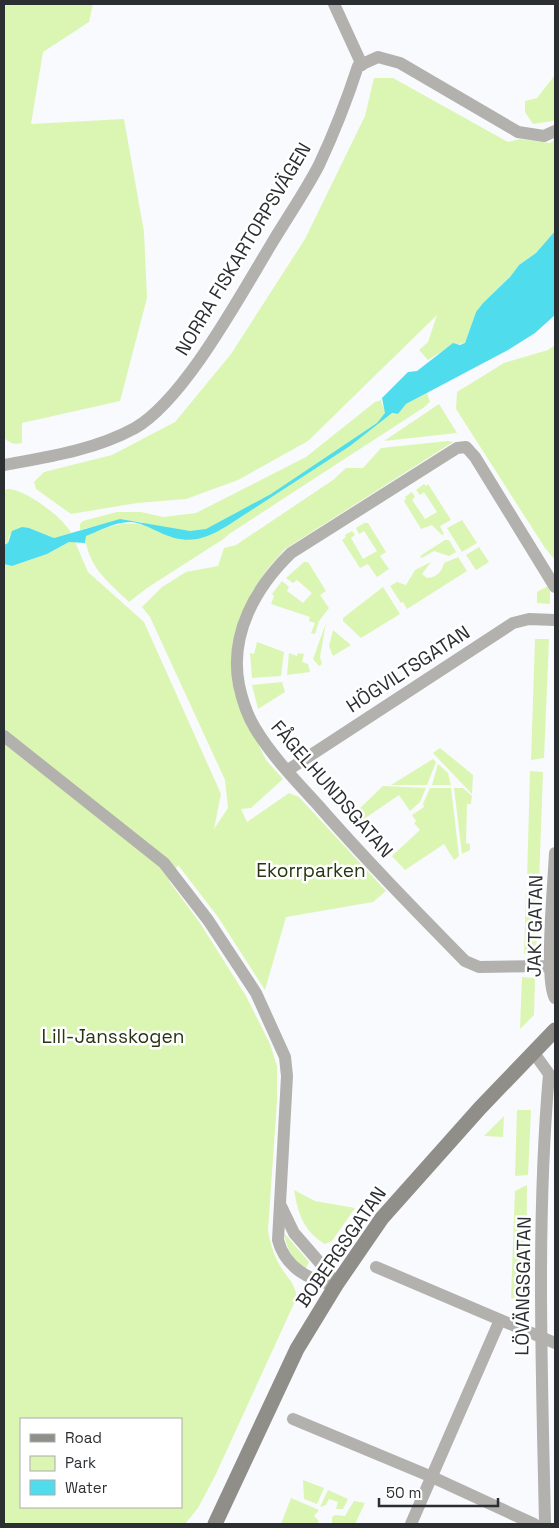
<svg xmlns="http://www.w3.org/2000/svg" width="559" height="1528" font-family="'Space Grotesk',sans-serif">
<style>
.green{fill:#dbf6b2;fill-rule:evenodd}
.water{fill:#4fddee}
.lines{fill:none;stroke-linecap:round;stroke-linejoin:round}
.street{stroke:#b2b1ad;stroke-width:12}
.secondary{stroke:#8f8e88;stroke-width:15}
.labels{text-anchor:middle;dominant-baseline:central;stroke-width:5;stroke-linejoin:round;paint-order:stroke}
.street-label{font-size:19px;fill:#2c2f32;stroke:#fff}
.park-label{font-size:19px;fill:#283510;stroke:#fff}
</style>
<rect width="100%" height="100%" fill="#f8fafe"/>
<g class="green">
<path d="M4 4H93L89 22 43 52 31 124 124 119 144 232 147 298 120 401 22 423V443C14 445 10 443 4 438Z"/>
<path d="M555 75V118L553 121 533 124 525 112V101L537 98Z"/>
<path d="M374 78H393L508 142 520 139 550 143 555 139V231L536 253 519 265 510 277 483 303 476 312 465 343 452 345 428 360 419 350 428 342 437 315 308 441 238 480 186 499 137 503 71 514 36 489 34 482 44 472 112 455 175 422 231 354 305 239 365 116Z"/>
<path d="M555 345V560L545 548 456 409 457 392 504 363 548 350Z"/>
<path d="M427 393 430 402 423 408 229 534 225 538 147 588 129 602C108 582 88 567 85 536 105 528 122 520 143 525V522L120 520 80 530V524L83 521 117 512H141L163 517 196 513 306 457 375 402 381 400C382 409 389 414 398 414L406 404Z"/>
<path d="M439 404 457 433 384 441Z"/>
<path d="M448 441 453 442 285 549 268 568 252 592 244 611 240 707 266 760 283 779 251 808 241 809 247 822 289 793 299 797 386 891 373 902 286 917 265 990 218 917 178 865 169 881 200 923 246 996 270 1044 277 1066V1101L268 1230C270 1244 274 1256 282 1269 289 1280 294 1282 297 1297L215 1476 198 1508 185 1524H4V564L12 566 47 554 69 542H75L88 572 144 622 221 794 214 829 228 808 225 780 150 617 142 607 162 587 186 572 218 566 224 548 236 545 333 480 346 468H363L381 448ZM21 1419H181V1507H21Z"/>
<path d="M424 484 426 486 428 484 451 520 440 526 444 534 442 535 432 525 421 529 404 501 406 499 405 497 412 492 415 497 412 500 425 519 437 512 424 492 420 495 416 490Z"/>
<path d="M7 489C24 488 64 518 71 533L54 538 29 528 9 535 8 543 4 545V491Z"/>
<path d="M462 520 477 543 462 552 447 528Z"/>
<path d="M364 523H368L386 552 380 556 389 569 377 577 368 564 360 568 342 540 346 537 345 535 352 531 355 535 351 538 363 559 377 551 364 531 359 534 356 528Z"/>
<path d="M445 540H449L456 552 449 556 434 551 422 558 420 556Z"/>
<path d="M479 547 489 562 476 570 466 555Z"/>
<path d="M458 557 467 571 407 609 403 602 401 603 390 586 397 582 406 585 415 570 431 562 422 574 427 578C438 577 441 572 444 563Z"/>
<path d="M304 562H308L326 591 320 595 329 608 319 621 315 634 311 633 315 623 309 621 310 617 271 604 274 596 272 594 282 581 289 587 287 591 303 603 312 593 297 580 293 583 286 578Z"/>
<path d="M548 586 550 590V604L537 603V592Z"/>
<path d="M383 587 400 614 361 638 343 621V618Z"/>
<path d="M326 623 320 657 322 664 319 666 313 659Z"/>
<path d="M333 630 351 645 333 656 329 646Z"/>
<path d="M535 639H549L544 758 531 760Z"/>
<path d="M257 642 284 652 281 676 252 678 250 653 254 654Z"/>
<path d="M289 653 297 656 298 653 304 654 302 662 308 664 310 672 287 675Z"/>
<path d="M282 682 285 692 258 709 252 685Z"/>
<path d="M440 748 473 775 472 794 433 753Z"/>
<path d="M433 759 436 762 427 785H391Z"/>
<path d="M438 764 448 773 451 785H432Z"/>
<path d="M530 771 543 772 539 882 527 880Z"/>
<path d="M383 786 426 788 420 802 410 811 399 795 361 821 354 814Z"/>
<path d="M430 788H451L459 856 454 860 444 844 405 870 392 856 420 830 414 823 416 821 412 815 424 807 423 804Z"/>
<path d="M454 788H463L472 796 471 804H467L466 843 470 844V850L462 854Z"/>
<path d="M539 890 536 954H524L526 892Z"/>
<path d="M522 977 535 978 534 1015 520 1029Z"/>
<path d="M517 1110H531L528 1175 515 1176Z"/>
<path d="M504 1116 503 1137 484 1136Z"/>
<path d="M527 1185 526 1304 511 1298 515 1191Z"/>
<path d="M294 1190 315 1201 355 1208 332 1241 325 1244C303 1231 298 1213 294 1190Z"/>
<path d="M284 1233 309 1262 305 1270C293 1259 287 1250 284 1233Z"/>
<path d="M303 1480 324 1488 317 1504 304 1499Z"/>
<path d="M328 1490 348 1499 343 1509H336L338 1502 329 1499 326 1505 320 1507Z"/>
<path d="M291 1498 319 1510 314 1516 319 1521 317 1524H281Z"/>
<path d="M354 1501 365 1503 355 1524H332V1517L335 1515 345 1516Z"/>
</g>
<path class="water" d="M555 231V315L535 333 508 350 406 404 398 414 392 413 350 446 227 526C202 541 186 545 159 532 150 528 139 522 130 522 115 522 99 531 86 536L85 543 69 542 47 554 12 566 4 564V545L8 543 12 531 22 527 29 528 54 538 120 519 190 531 206 529 271 494 377 423 385 413 382 398 408 372 417 371 453 343 460 345 465 343 476 312 483 303 510 277 519 265 536 253Z"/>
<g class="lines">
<g class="street">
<path d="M334 4 362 65"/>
<path d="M4 465C48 457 95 450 135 428 185 399 241 294 272 243 287 218 305 192 319 165 334 133 347 100 358 66L378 57 400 63 518 132 544 136 555 131"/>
<path d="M555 587 475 457 466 447 457 448 291 553C256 587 229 634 239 685 242 699 247 715 255 728 271 755 295 780 317 804 364 858 415 910 465 961L479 967 550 966 555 964"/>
<path d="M4 736 164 863 208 920 256 993 285 1057 287 1076 278 1240C285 1267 309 1281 336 1285"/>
<path d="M288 770 513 623 529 619 555 620"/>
<path d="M555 853C554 879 544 982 555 998"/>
<path d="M534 1053 549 1074C536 1224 542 1374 545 1524"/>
<path d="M281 1206 294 1233 327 1271 336 1285"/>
<path d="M376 1267 555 1343"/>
<path d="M293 1419 432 1477 534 1524"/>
<path d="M411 1524 500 1320"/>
</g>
<path class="secondary" d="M215 1524 297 1349 336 1285 382 1218 480 1108 555 1030"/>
</g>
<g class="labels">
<g class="street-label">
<text transform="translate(243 249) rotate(-59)">NORRA FISKARTORPSVÄGEN</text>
<text transform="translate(408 669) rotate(-33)">HÖGVILTSGATAN</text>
<text transform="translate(332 789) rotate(49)">FÅGELHUNDSGATAN</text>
<text transform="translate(535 926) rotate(-89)">JAKTGATAN</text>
<text transform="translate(341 1247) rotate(-55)">BOBERGSGATAN</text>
<text transform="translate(523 1286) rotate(-89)">LÖVÄNGSGATAN</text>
</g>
<g class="park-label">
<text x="311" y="870">Ekorrparken</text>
<text x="113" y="1036">Lill-Jansskogen</text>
</g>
</g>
<rect width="559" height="1528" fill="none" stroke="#2c2f32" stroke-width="10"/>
<rect x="20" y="1418" width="162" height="90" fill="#ffffff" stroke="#abacad"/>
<rect x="30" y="1434" width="25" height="8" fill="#8f8e88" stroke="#abacad"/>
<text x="65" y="1443" font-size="15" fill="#2c2f32">Road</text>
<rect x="30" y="1456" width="25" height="15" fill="#dbf6b2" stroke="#abacad"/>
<text x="65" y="1468" font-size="15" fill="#2c2f32">Park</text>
<rect x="30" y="1480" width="25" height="15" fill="#4fddee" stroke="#abacad"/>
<text x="65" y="1493" font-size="15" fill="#2c2f32">Water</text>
<path d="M379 1498v8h119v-8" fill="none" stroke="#2c2f32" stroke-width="2.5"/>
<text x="386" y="1498" font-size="15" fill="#2c2f32" stroke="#ffffff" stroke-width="4" paint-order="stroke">50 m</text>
</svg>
